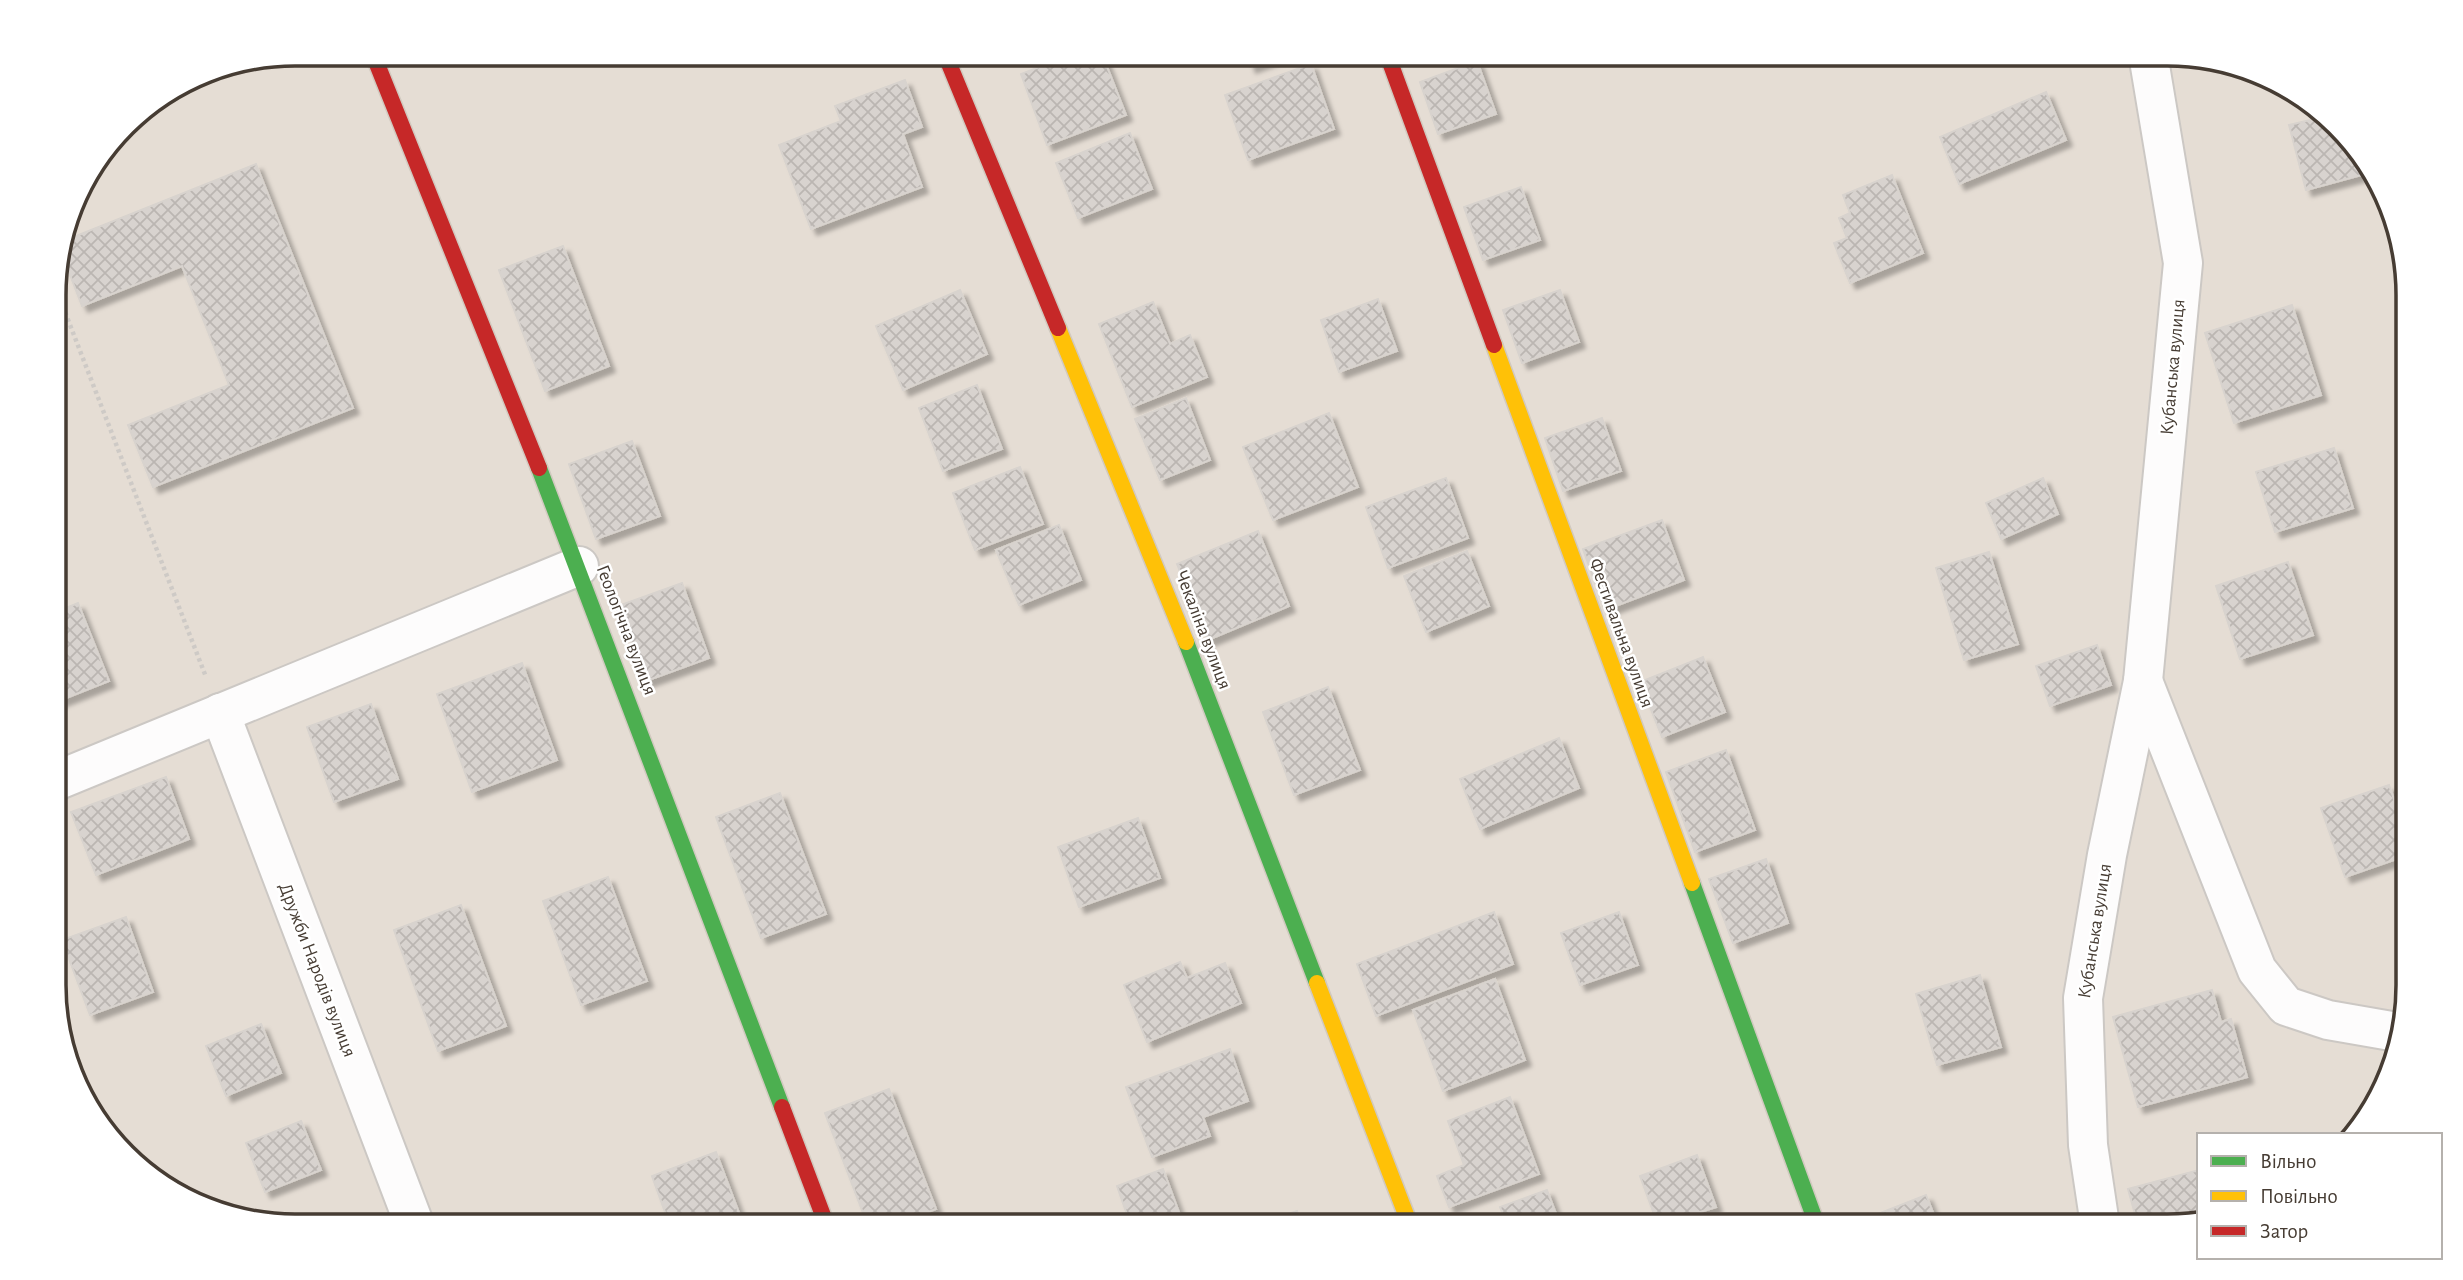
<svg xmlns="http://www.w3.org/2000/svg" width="2463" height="1280" font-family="'Alegreya Sans',sans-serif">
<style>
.residential{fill:#e5ddd4}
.building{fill:url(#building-cross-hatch);stroke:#d8d3ce;stroke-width:2;filter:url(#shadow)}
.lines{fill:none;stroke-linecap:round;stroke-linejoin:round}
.street-casing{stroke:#ccc8c4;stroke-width:42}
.fast-casing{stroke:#d1c9bf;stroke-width:19}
.slow-casing{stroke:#d1c9bf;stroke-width:19}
.jam-casing{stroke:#d1c9bf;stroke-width:19}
.path{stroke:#cecac6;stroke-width:4.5;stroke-dasharray:3.5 3.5;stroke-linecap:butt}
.street{stroke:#fdfcfc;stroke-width:38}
.fast{stroke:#4caf50;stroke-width:16}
.slow{stroke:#ffc107;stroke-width:16}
.jam{stroke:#c62828;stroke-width:16}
.labels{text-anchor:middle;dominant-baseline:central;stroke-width:5;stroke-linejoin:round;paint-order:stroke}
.street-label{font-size:19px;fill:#463c33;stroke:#fff}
.rim{fill:none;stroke:#463c33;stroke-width:3.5}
</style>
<defs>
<pattern id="building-cross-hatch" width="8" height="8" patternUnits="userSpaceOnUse" patternTransform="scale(1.75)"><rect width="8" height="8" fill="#d8d3cf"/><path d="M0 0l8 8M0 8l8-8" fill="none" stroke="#bbb6b2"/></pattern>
<filter id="shadow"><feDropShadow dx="6" dy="6" stdDeviation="2" flood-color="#0004"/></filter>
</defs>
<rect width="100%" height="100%" fill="#f0ece8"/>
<path class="residential" d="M296 54H2167L2274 79 2368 161 2407 265 2409 985 2384 1091 2345 1135H2199V1220L2183 1225 296 1226 189 1201 104 1131 56 1016 55 280 79 189 136 114 204 72Z"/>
<g class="building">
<path d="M1073 54H1102L1126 115 1047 145 1021 74Z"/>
<path d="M1246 54H1285L1250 67Z"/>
<path d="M1477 61 1496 114 1438 134 1420 82Z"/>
<path d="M1311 64 1334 129 1248 160 1225 95Z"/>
<path d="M905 80 922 127 903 134 922 187 811 229 779 145 841 121 835 106Z"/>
<path d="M2046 92 2066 140 1959 184 1940 137Z"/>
<path d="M2318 118 2368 161 2372 172 2306 190 2289 125Z"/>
<path d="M1130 133 1152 189 1078 218 1056 163Z"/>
<path d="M256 164 353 408 153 487 128 425 229 385 182 266 82 306 62 254 66 240Z"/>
<path d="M1892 175 1923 253 1850 283 1834 243 1847 238 1839 218 1850 213 1843 195Z"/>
<path d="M1521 187 1540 240 1483 260 1464 207Z"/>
<path d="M563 246 609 366 545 391 499 270Z"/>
<path d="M960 290 987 354 903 390 876 326Z"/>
<path d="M1560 290 1579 342 1522 363 1503 310Z"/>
<path d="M1378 299 1397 351 1339 372 1321 320Z"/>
<path d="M1153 302 1170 344 1190 335 1207 377 1132 407 1099 324Z"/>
<path d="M2292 305 2321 395 2234 423 2205 333Z"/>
<path d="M977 385 1002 449 943 471 919 408Z"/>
<path d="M1186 398 1210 460 1160 480 1135 419Z"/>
<path d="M1329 413 1358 487 1273 520 1243 447Z"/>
<path d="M1602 418 1621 471 1563 491 1545 438Z"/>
<path d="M632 441 660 516 596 539 569 464Z"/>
<path d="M2334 448 2353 508 2275 532 2256 472Z"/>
<path d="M1020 467 1043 524 975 550 953 493Z"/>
<path d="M1446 478 1468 538 1388 568 1366 507Z"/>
<path d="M2043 478 2058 514 2001 539 1986 503Z"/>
<path d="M1662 520 1684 580 1605 610 1583 549Z"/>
<path d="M1059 525 1081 580 1019 605 996 550Z"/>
<path d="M1258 531 1289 606 1208 640 1177 564Z"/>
<path d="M1467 551 1489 606 1426 632 1404 576Z"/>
<path d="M1989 552 2018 644 1964 660 1936 568Z"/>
<path d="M2288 562 2313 635 2240 659 2216 586Z"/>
<path d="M682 583 709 658 646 681 618 606Z"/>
<path d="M78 603 109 681 56 702V612Z"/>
<path d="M2097 645 2111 685 2050 706 2036 666Z"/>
<path d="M1703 657 1725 712 1662 737 1640 682Z"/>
<path d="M522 663 557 760 472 792 437 694Z"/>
<path d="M1328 687 1360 770 1294 795 1263 712Z"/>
<path d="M371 704 398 779 334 802 307 727Z"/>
<path d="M1559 738 1579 788 1480 829 1460 779Z"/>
<path d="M1726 750 1755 830 1695 852 1666 772Z"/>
<path d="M166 777 189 839 96 875 71 812Z"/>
<path d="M2389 785 2408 839V855L2345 877 2321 808Z"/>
<path d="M780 793 826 914 761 938 716 817Z"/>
<path d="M1138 818 1160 878 1079 907 1058 847Z"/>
<path d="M1766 859 1788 923 1733 943 1709 879Z"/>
<path d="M608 877 647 981 581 1005 543 901Z"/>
<path d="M461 905 506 1026 438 1051 394 930Z"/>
<path d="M1494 912 1513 964 1376 1016 1357 964Z"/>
<path d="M1619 912 1638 965 1580 985 1561 933Z"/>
<path d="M126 917 153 992 90 1015 62 940Z"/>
<path d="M1180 962 1187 978 1225 963 1241 1003 1147 1042 1124 985Z"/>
<path d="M1980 975 2001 1047 1937 1065 1916 994Z"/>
<path d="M1495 979 1525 1060 1443 1091 1413 1010Z"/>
<path d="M2212 990 2221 1022 2231 1019 2247 1077 2138 1107 2113 1017Z"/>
<path d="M261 1024 281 1073 226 1096 206 1046Z"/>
<path d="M1230 1049 1248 1101 1203 1117 1210 1136 1152 1157 1126 1087Z"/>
<path d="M889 1089 936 1209 892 1226H868L825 1113Z"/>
<path d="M1510 1097 1539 1174 1449 1207 1437 1176 1464 1165 1448 1121Z"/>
<path d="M301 1121 321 1170 265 1192 246 1143Z"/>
<path d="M716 1152 744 1226H670L652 1176Z"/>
<path d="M1697 1155 1716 1207 1658 1225 1640 1176Z"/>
<path d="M1163 1169 1184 1226H1131L1117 1186Z"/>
<path d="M2199 1170V1220L2183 1225H2138L2128 1189Z"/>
<path d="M1547 1190 1558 1219 1574 1213 1578 1225H1507L1500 1207Z"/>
<path d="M1926 1195 1938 1225H1850Z"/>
<path d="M1297 1211 1302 1225H1255Z"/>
</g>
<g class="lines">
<defs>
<g id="street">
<path d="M2143 681 2257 970 2286 1006 2328 1020 2397 1032"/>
<path d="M220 713 415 1226"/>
<path d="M56 781 579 566"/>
<path d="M2100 1225 2088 1145 2083 998 2107 855 2143 681 2183 263 2148 54"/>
</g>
<g id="fast">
<path d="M539 468 782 1107"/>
<path d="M1186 642 1317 983"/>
<path d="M1692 883 1817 1225"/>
</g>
<g id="slow">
<path d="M1058 328 1186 642"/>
<path d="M1494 345 1692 883"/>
<path d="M1317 983 1410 1225"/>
</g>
<g id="jam">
<path d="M373 54 539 468"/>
<path d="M945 54 1058 328"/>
<path d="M1387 54 1494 345"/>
<path d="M782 1107 827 1226"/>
</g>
</defs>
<use href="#street" class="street-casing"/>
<use href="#fast" class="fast-casing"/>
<use href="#slow" class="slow-casing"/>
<use href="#jam" class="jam-casing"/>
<path class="path" d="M55 286 206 677"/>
<use href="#street" class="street"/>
<use href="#fast" class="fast"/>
<use href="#slow" class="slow"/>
<use href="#jam" class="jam"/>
</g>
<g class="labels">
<g class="street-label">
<text transform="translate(2173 367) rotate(-85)">Кубанська вулиця</text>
<text transform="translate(626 630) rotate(69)">Геологічна вулиця</text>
<text transform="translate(1203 630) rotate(69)">Чекаліна вулиця</text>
<text transform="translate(1621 633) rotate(70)">Фестивальна вулиця</text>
<text transform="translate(2095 931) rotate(-81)">Кубанська вулиця</text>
<text transform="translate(317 970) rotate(69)">Дружби Народів вулиця</text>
</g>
</g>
<path d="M0 0H2463V1280H0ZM295 66H2167A229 229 0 0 1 2396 295V985A229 229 0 0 1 2167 1214H295A229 229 0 0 1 66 985V295A229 229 0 0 1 295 66Z" fill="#fff" fill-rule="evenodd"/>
<path class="rim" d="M295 66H2167A229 229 0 0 1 2396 295V985A229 229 0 0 1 2167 1214H295A229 229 0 0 1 66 985V295A229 229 0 0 1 295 66Z"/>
<rect x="2197" y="1133" width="245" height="126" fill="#ffffff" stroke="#b5b1ad" stroke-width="2"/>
<rect x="2211" y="1156" width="35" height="10" fill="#4caf50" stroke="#b5b1ad" stroke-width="2"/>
<text x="2260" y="1168" font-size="21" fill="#463c33">Вільно</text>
<rect x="2211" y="1191" width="35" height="10" fill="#ffc107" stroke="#b5b1ad" stroke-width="2"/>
<text x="2260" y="1203" font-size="21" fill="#463c33">Повільно</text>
<rect x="2211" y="1226" width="35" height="10" fill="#c62828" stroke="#b5b1ad" stroke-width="2"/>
<text x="2260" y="1238" font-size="21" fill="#463c33">Затор</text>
</svg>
